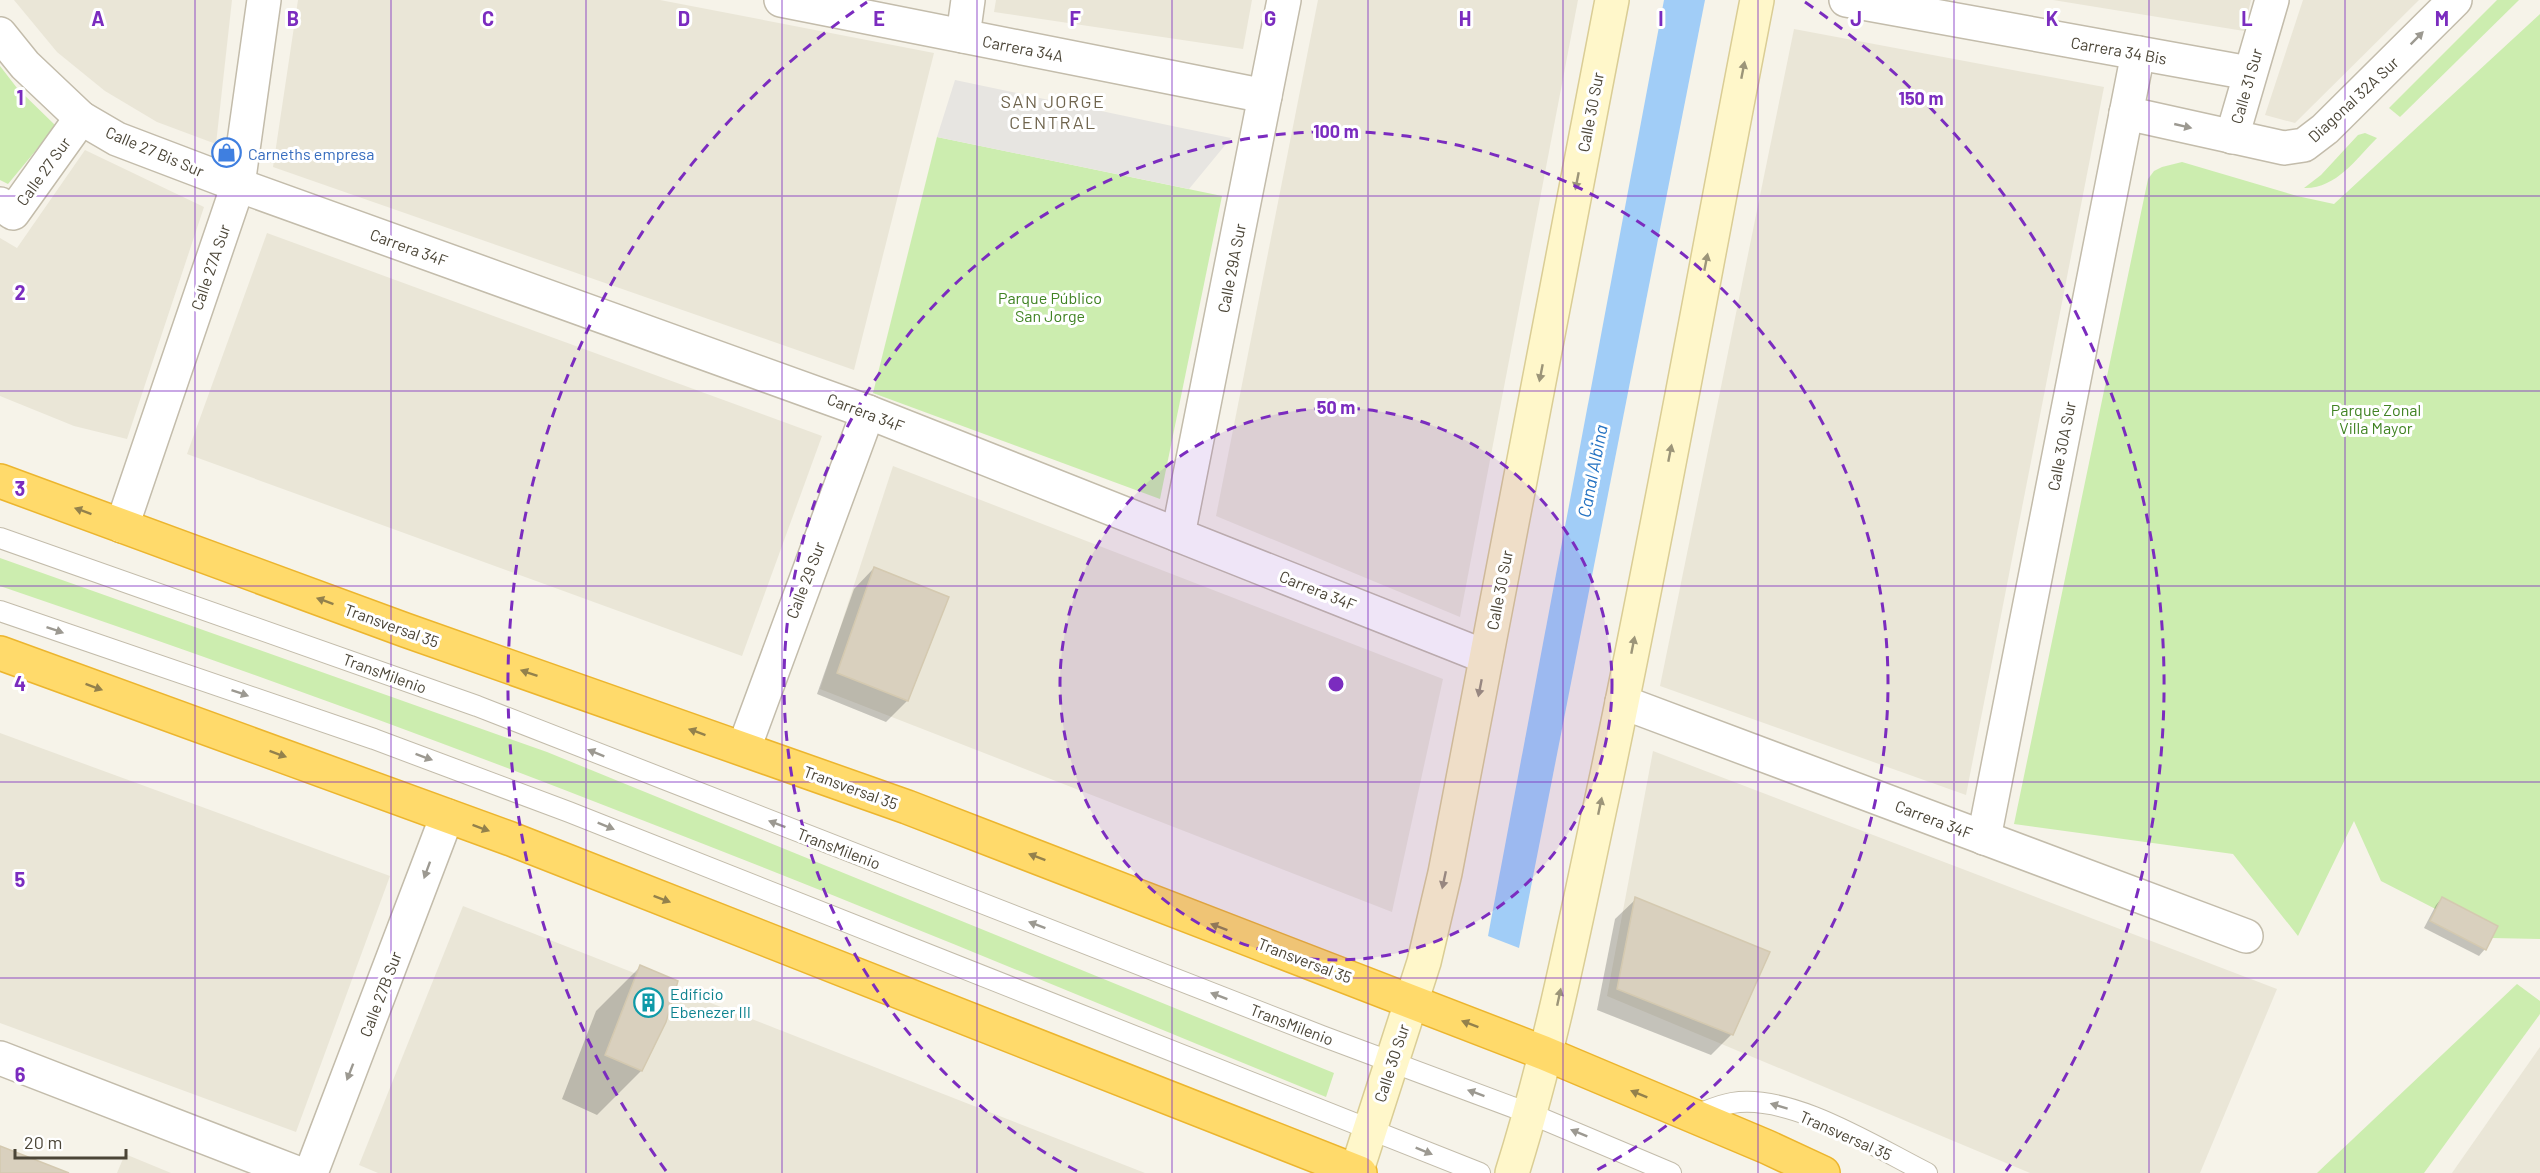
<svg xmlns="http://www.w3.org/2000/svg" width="2540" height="1173" font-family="Barlow,sans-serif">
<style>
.residential{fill:#eae6d7}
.green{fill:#ccedaf}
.parking{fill:#e7e5e1}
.water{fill:#a1cdf7}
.shadow{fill:#0003}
.building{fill:#d9d0be;stroke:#d4c9b0;stroke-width:1.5}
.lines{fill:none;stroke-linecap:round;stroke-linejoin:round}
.lane-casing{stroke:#c3bcab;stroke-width:22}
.street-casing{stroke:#c3bcab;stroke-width:36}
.secondary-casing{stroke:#dacd95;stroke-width:36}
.highway-casing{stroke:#ecb52e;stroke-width:36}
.lane{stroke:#fff;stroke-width:20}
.street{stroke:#fff;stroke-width:33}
.secondary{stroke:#fff7ca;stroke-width:33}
.highway{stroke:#ffda6b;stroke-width:33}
.oneway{fill:#9c9991}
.oneway2{fill:#9c9579}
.oneway3{fill:#93814c}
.grid{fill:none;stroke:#7b2cbf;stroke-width:1.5;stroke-opacity:0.55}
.ring{fill:none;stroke:#7b2cbf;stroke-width:3;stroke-dasharray:10 8}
.labels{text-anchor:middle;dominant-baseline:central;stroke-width:6;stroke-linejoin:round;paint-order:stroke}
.street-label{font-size:16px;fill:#4b4537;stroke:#fff}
.shop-label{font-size:16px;fill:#366cbe;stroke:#fff;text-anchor:start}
.park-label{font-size:16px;fill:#408323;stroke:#fff}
.culture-label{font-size:16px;fill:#0d838f;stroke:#fff;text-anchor:start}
.neighbourhood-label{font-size:18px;letter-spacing:1.5px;fill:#6f644d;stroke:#fff}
.water-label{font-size:18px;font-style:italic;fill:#2472c2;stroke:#fff}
.grid-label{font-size:20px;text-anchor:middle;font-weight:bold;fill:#7b2cbf;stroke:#fff;stroke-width:6;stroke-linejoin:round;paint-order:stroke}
.centre{fill:#7b2cbf;stroke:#fff;stroke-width:3}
.ring-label{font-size:18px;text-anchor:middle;font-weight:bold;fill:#7b2cbf;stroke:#fff;stroke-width:6;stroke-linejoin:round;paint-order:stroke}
</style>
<rect width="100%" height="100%" fill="#f6f3e9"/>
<g class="residential">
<path d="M14 0H232L216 144 157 122 105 91 57 52Z"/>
<path d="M298 0H660L934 53 854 370 273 167Z"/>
<path d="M996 0H1252L1243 49 994 12Z"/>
<path d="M1318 0H1578L1460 617 1216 516Z"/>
<path d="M2053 0H2251L2244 31Z"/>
<path d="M2303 0H2419L2295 123 2265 115Z"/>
<path d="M1794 29 2104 87 1966 795 1660 686Z"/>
<path d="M85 150 204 207 127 439 74 426 0 396V238L17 248Z"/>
<path d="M267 233 822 436 742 656 187 454Z"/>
<path d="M893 466 1443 679 1392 912 820 689Z"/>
<path d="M0 733 390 876 296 1132 0 1023Z"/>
<path d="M1653 751 2277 989 2200 1173H2030L1607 996Z"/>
<path d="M463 906 1145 1173H378L359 1165Z"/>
<path d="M2540 1047V1173H2452Z"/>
<path d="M125 1154 171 1173H117Z"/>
</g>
<g class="green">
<path d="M2497 0H2519L2400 117 2389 108Z"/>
<path d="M2540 14V939L2492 938 2381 881 2354 821 2298 936 2233 854 2014 824 2148 179 2154 171 2162 167 2182 162 2297 196 2334 204Z"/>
<path d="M0 66 17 88 56 126 8 184 0 180Z"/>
<path d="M2365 133 2377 138C2356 159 2336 189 2304 188L2321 175 2358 135Z"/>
<path d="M937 137 1222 196 1160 499 873 393Z"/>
<path d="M0 558 547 752 1334 1073 1326 1097C1089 1000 851 900 611 808 409 729 205 656 0 586Z"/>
<path d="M2517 984 2540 1001V1014L2424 1173H2317Z"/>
</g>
<path class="parking" d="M955 80 1177 127 1231 138 1189 189 937 137Z"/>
<path class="water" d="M1664 0H1705L1519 948 1488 936Z"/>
<g class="shadow">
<path d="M874 568 947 598 907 701 886 722 817 694 854 589Z"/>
<path d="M2442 898 2485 949 2479 956 2424 928 2436 905Z"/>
<path d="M1636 899 1732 1034 1711 1055 1597 1010 1615 919Z"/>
<path d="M640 967 665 1022 641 1071 597 1115 562 1099 596 1011Z"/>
</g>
<g class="building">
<path d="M874 567 949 597 908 701 837 673Z"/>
<path d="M1635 897 1770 952 1733 1035 1617 989Z"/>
<path d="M2442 897 2498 926 2486 950 2430 921Z"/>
<path d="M640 965 678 981 666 1022 642 1071 605 1055Z"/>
<path d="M0 1146 69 1173H0Z"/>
</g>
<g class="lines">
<defs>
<g id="lane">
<path d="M0 538 477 706 1322 1036 1531 1114 1671 1173"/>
<path d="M0 611 374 739 569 812 1480 1173"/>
<path d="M1693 1116C1705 1112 1719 1105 1732 1103 1791 1093 1875 1147 1927 1173"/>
</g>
<g id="street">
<path d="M781 0 1265 96"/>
<path d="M1846 0 2249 73"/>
<path d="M0 34 25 65 81 118 117 139 238 185 868 412 1486 657"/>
<path d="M963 36 968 0"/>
<path d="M2126 113 2284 148 2304 145 2325 129 2455 0"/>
<path d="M2232 137 2272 0"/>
<path d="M0 204 13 213 81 118"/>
<path d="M122 526 238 185 264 0"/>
<path d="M1178 535 1284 0"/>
<path d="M1622 702 2246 936"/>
<path d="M744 748 868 412"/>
<path d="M1984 838 2138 53"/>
<path d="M0 1058 297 1173"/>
<path d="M311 1173 447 816"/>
</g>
<g id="secondary">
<path d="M1356 1173 1424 962 1445 873 1612 0"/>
<path d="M1512 1173C1553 1043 1578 908 1607 775 1661 518 1707 258 1757 0"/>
</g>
<g id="highway">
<path d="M0 481 405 630 907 807 1544 1053 1767 1147 1823 1173"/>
<path d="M0 653 511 839 1360 1173"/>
</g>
</defs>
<use href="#lane" class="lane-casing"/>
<use href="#street" class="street-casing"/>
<use href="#secondary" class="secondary-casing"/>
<use href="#highway" class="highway-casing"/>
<use href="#lane" class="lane"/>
<use href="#street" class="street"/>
<use href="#secondary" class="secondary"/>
<use href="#highway" class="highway"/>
</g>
<defs><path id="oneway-solid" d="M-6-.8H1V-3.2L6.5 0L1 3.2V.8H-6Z" transform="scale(1.5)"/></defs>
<g class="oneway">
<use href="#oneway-solid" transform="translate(2417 38) rotate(-45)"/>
<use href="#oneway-solid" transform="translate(2183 126) rotate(13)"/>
<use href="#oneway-solid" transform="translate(55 630) rotate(19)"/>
<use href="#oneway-solid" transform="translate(240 693) rotate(19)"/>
<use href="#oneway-solid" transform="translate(596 753) rotate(-158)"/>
<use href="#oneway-solid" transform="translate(424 757) rotate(20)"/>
<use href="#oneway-solid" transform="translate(777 824) rotate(-159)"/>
<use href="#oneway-solid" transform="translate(606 826) rotate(22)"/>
<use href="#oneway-solid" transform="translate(427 870) rotate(110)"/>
<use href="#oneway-solid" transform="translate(1037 925) rotate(-159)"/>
<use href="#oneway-solid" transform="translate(1219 996) rotate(-159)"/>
<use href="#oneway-solid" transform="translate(350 1072) rotate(111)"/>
<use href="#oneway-solid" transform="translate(1476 1093) rotate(-160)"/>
<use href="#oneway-solid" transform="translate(1779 1106) rotate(-163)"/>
<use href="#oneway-solid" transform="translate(1579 1133) rotate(-158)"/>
<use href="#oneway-solid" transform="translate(1424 1151) rotate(22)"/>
</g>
<g class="oneway2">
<use href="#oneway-solid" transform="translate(1743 70) rotate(-79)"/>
<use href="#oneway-solid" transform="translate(1577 181) rotate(101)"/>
<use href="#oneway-solid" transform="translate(1706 262) rotate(-79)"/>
<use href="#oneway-solid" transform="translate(1541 373) rotate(101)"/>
<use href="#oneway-solid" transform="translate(1670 453) rotate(-79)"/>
<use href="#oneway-solid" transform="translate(1633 645) rotate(-79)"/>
<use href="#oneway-solid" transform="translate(1480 688) rotate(101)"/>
<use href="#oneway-solid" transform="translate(1600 806) rotate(-78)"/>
<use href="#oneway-solid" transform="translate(1444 880) rotate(102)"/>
<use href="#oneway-solid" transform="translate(1559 997) rotate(-78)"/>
</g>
<g class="oneway3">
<use href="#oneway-solid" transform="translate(83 511) rotate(-160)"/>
<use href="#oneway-solid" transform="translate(325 601) rotate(-160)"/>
<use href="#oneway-solid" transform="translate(529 673) rotate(-161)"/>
<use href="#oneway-solid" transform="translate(94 687) rotate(20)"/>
<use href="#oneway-solid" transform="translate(697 732) rotate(-160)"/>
<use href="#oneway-solid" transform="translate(278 754) rotate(20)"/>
<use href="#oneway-solid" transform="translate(481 828) rotate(20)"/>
<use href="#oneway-solid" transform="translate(1037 857) rotate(-159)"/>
<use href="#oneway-solid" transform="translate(662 899) rotate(21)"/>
<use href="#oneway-solid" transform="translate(1219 927) rotate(-159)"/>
<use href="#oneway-solid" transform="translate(1470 1024) rotate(-159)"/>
<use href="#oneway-solid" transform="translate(1639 1094) rotate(-158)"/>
</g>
<path class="grid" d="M195 0V1173M391 0V1173M586 0V1173M782 0V1173M977 0V1173M1172 0V1173M1368 0V1173M1563 0V1173M1758 0V1173M1954 0V1173M2149 0V1173M2345 0V1173M0 196H2540M0 391H2540M0 586H2540M0 782H2540M0 978H2540"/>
<circle cx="1336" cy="684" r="276" fill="#7b2cbf" fill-opacity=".12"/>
<g class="ring">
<circle cx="1336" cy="684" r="276"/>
<path d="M1077 1171A552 552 0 1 1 1595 1171"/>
<path d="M666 1171A828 828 0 0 1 867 2M1805 2A828 828 0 0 1 2006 1171"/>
</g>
<defs>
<symbol id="shop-ring" viewBox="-11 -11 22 22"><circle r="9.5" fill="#fff" stroke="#3f7fe0" stroke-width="1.5"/><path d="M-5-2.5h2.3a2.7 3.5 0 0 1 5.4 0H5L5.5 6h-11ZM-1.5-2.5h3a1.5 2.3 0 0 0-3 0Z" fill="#3f7fe0"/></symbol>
<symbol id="building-ring" viewBox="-11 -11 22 22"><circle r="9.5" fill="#fff" stroke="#0f9aa8" stroke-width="1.5"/><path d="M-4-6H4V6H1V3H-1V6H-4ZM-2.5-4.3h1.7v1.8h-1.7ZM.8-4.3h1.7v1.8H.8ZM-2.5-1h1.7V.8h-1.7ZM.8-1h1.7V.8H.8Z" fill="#0f9aa8"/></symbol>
</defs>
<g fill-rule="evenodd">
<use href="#shop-ring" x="210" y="136" width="33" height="33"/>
<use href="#building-ring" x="632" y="986" width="33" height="33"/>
</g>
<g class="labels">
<g class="street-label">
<text transform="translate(1023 48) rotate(11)">Carrera 34A</text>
<text transform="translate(2119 50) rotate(10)">Carrera 34 Bis</text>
<text transform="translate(2246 86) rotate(-74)">Calle 31 Sur</text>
<text transform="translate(2353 99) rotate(-43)">Diagonal 32A Sur</text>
<text transform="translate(1590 112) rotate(-79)">Calle 30 Sur</text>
<text transform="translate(155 151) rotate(23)">Calle 27 Bis Sur</text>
<text transform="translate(43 171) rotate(-54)">Calle 27 Sur</text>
<text transform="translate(409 247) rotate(20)">Carrera 34F</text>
<text transform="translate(210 267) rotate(-71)">Calle 27A Sur</text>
<text transform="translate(1231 268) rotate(-79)">Calle 29A Sur</text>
<text transform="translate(866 412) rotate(21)">Carrera 34F</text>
<text transform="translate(2061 446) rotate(-79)">Calle 30A Sur</text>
<text transform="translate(805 580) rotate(-69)">Calle 29 Sur</text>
<text transform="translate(1318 590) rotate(22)">Carrera 34F</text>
<text transform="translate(1499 590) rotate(-79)">Calle 30 Sur</text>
<text transform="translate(392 625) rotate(20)">Transversal 35</text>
<text transform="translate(385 673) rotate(20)">TransMilenio</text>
<text transform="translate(851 787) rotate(20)">Transversal 35</text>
<text transform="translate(1934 819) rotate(21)">Carrera 34F</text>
<text transform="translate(839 848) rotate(21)">TransMilenio</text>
<text transform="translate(1305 960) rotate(21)">Transversal 35</text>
<text transform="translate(380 994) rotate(-69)">Calle 27B Sur</text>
<text transform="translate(1292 1024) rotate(21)">TransMilenio</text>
<text transform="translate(1391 1063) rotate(-72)">Calle 30 Sur</text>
<text transform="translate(1846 1135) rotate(24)">Transversal 35</text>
</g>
<g class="shop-label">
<text x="248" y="153">Carneths empresa</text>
</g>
<g class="park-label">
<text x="1050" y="297">Parque Público<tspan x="1050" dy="18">San Jorge</tspan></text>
<text x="2376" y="409">Parque Zonal<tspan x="2376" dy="18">Villa Mayor</tspan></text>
</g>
<g class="culture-label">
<text x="670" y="993">Edificio<tspan x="670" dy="18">Ebenezer III</tspan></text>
</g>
<g class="neighbourhood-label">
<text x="1053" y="101">SAN JORGE<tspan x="1053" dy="21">CENTRAL</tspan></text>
</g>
<g class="water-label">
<text transform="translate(1592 471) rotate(-79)">Canal Albina</text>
</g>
</g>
<g class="grid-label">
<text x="98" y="26">A</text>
<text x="293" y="26">B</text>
<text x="488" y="26">C</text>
<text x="684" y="26">D</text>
<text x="879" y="26">E</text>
<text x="1075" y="26">F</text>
<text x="1270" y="26">G</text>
<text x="1465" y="26">H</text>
<text x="1661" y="26">I</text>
<text x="1856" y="26">J</text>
<text x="2052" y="26">K</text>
<text x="2247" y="26">L</text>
<text x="2442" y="26">M</text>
<text x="20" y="105">1</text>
<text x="20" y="300">2</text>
<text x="20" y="496">3</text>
<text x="20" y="691">4</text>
<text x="20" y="887">5</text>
<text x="20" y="1082">6</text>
</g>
<circle cx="1336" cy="684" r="9" class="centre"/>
<g class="ring-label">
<text x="1921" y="105">150 m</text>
<text x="1336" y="138">100 m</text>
<text x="1336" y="414">50 m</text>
</g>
<path d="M15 1149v9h111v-9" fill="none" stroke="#4b4537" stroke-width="3"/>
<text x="24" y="1149" font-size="18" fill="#4b4537" stroke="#ffffff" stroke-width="4.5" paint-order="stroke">20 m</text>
</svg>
